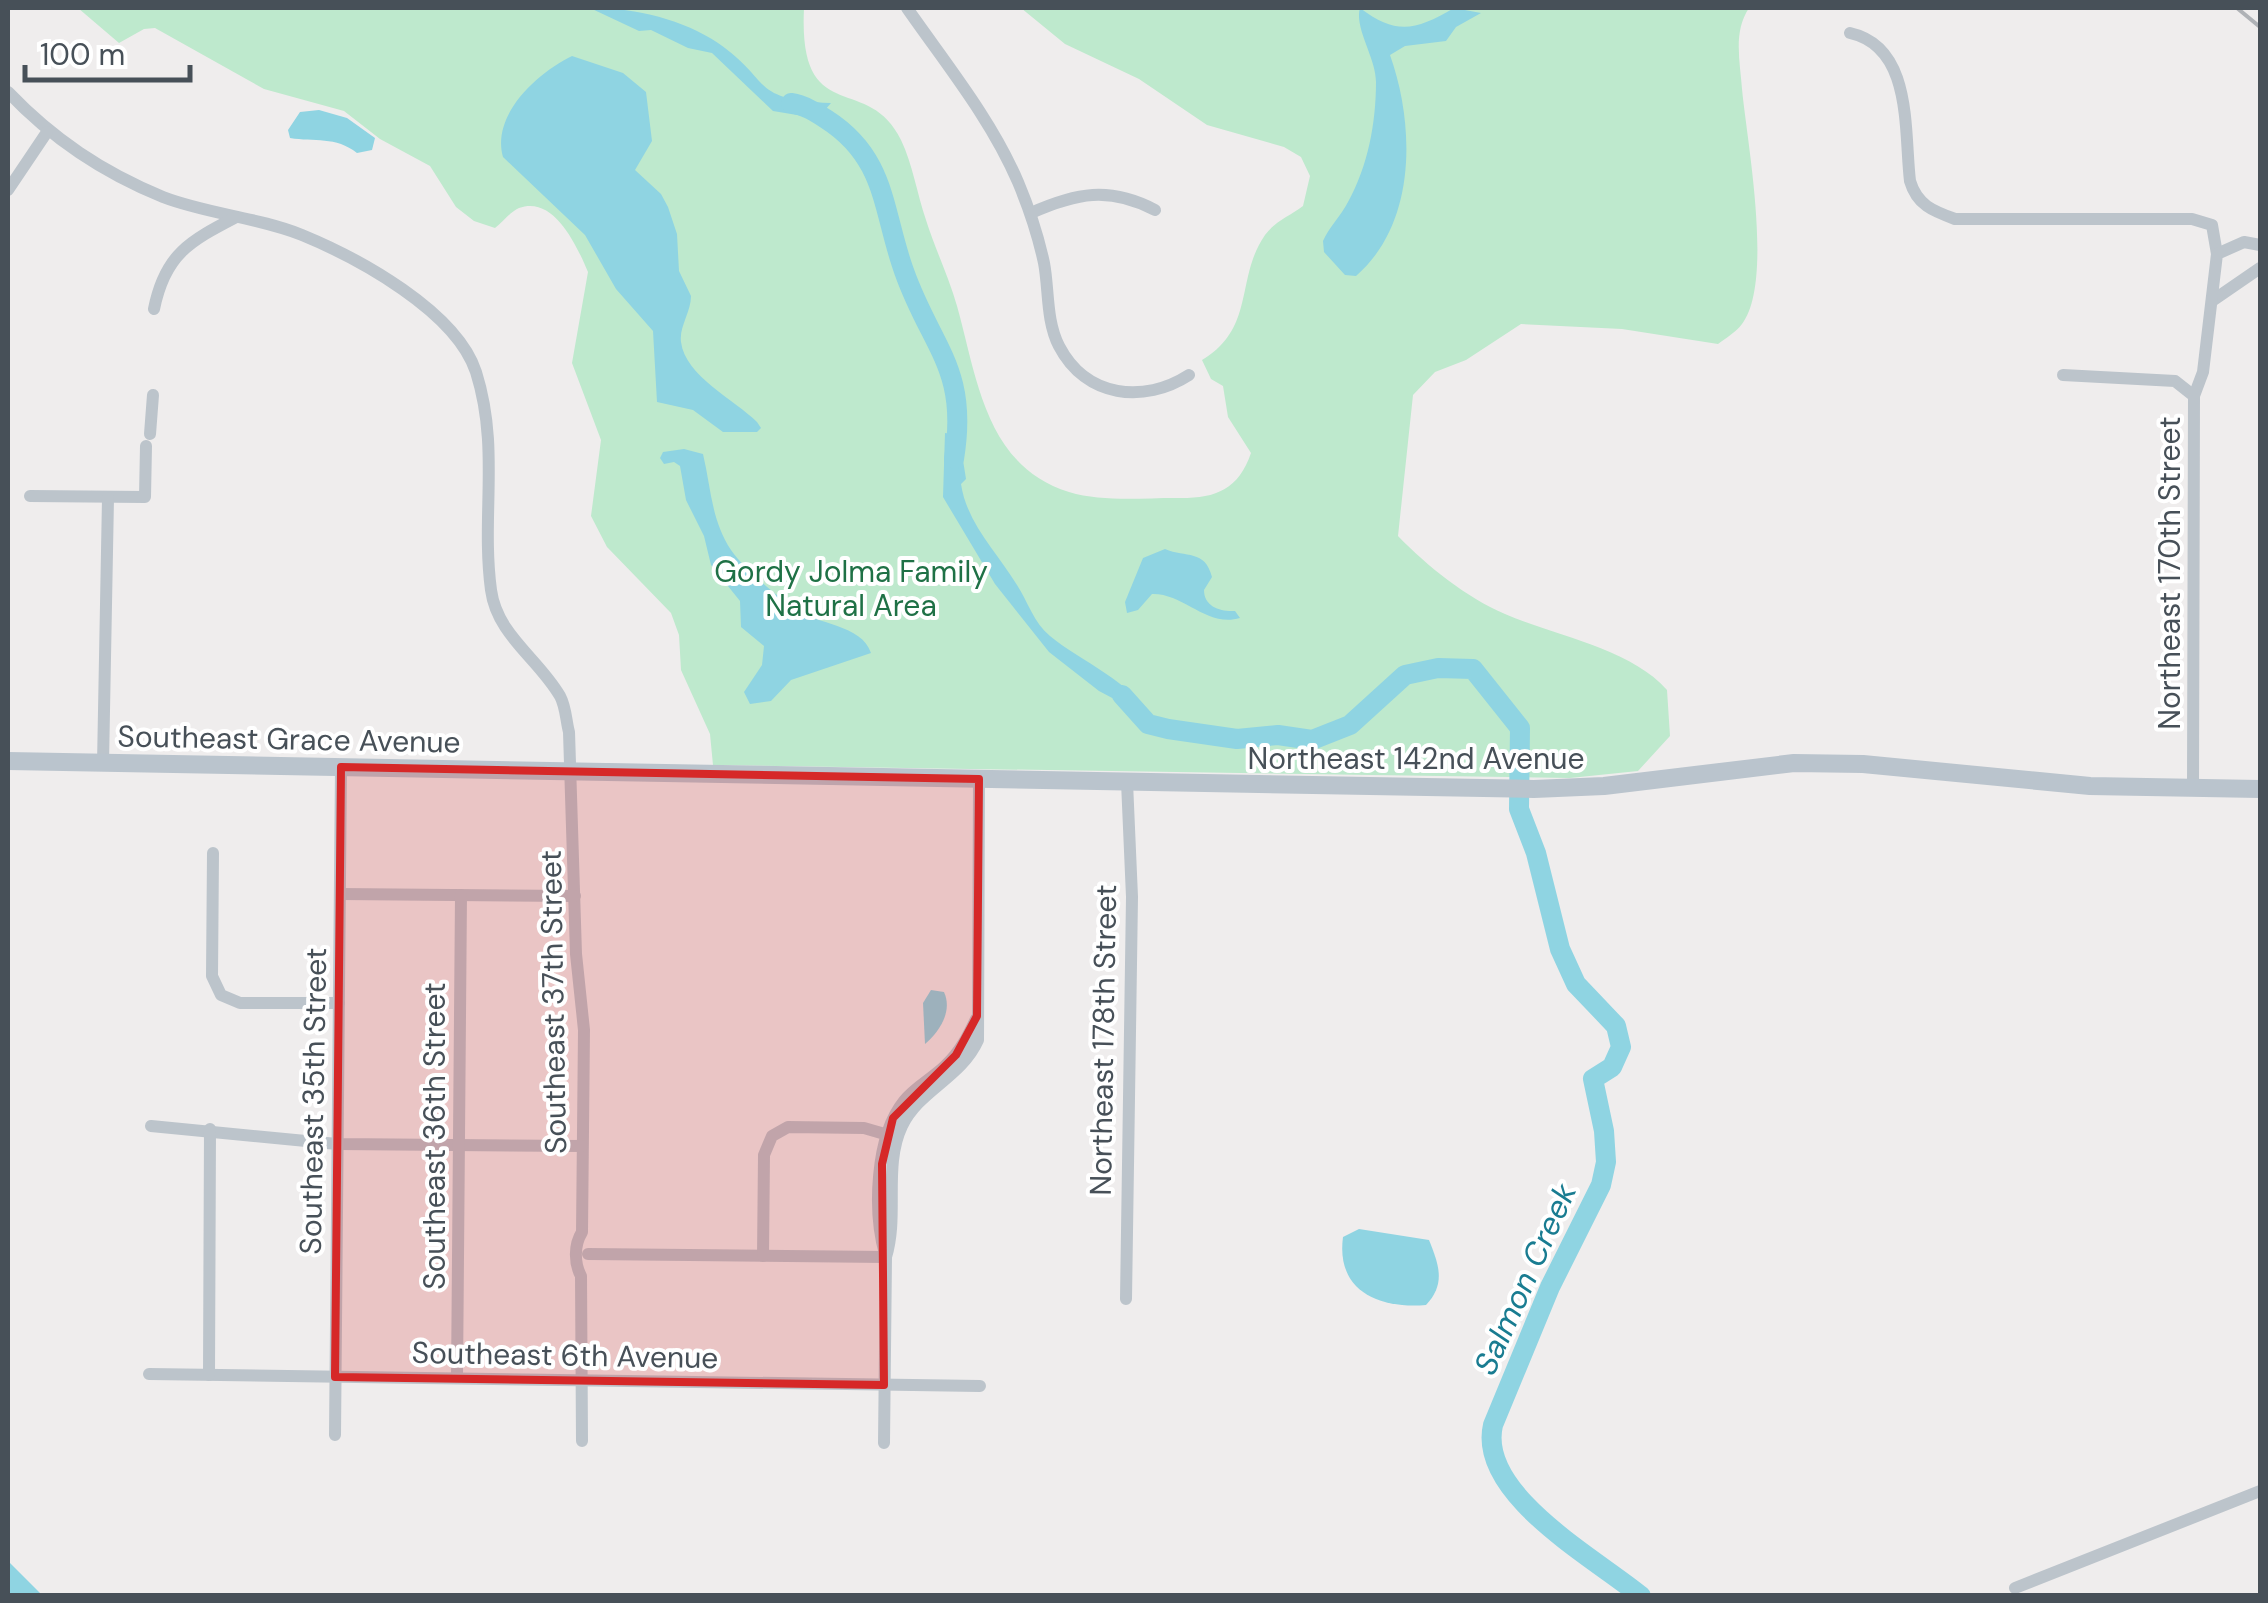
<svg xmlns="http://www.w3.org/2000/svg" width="2268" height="1603" font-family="'DM Sans',sans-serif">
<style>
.green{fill:#bee9cd}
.water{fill:#8fd4e2}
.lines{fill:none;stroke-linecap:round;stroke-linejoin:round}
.river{stroke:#8fd4e2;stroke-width:20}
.street{stroke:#bcc4cb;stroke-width:12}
.secondary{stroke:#bac4cd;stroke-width:18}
.rail{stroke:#afb2b6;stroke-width:4}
.marked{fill:#d62828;fill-opacity:0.2;stroke:#d62828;stroke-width:8;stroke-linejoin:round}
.labels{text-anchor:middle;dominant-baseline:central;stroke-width:8;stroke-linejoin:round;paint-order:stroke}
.park-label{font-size:30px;fill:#1f7146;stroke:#fff}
.street-label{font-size:30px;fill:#475058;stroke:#fff}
.water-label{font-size:32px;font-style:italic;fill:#197c91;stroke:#fff}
</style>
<rect width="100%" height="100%" fill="#efeded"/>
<path class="green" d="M78 8H804C798 130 868 71 901 140 913 165 917 194 926 220 935 249 949 277 957 306 977 377 985 466 1069 492 1102 502 1141 498 1175 498 1214 499 1238 491 1251 453L1228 417 1223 386 1211 379 1202 360C1256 328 1235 278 1265 235 1275 221 1290 216 1303 206L1310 176 1301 157 1284 147 1207 125 1139 79 1065 44 1021 8H1749C1733 32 1740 61 1742 89 1747 142 1774 282 1742 324 1736 332 1726 338 1718 344L1622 329 1521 324 1466 360 1435 372 1413 395 1398 536C1427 566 1467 598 1505 614 1555 636 1630 648 1667 690L1670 736 1638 771 1570 778 713 765 710 734 681 670 679 635 671 613 607 547 591 516 601 440 572 363 588 272C577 246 554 195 519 208 510 212 503 222 495 228L474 221 456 207 430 166 380 139 344 111 264 89 155 28 144 29 119 43Z"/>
<g class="water">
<path d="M590 8C631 7 683 19 718 43 774 82 748 99 831 103L825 110 803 116 773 111 712 53 688 48 651 30 639 31Z"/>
<path d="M1360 8C1396 35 1415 31 1454 8L1481 13 1456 27 1446 41 1405 46 1390 55C1415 125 1417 223 1356 276L1345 275 1324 252 1323 241C1329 227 1341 216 1348 202 1368 166 1376 123 1376 82 1376 58 1354 28 1360 8Z"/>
<path d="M572 56 623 73 646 92 652 141 635 170 661 194 668 207 677 234 679 271 691 296C691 312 679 327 681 342 685 376 735 400 757 422L761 428 757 432H723L693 410 657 402 653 331 616 289 585 235 503 157C491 115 537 73 572 56Z"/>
<path d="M319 110 347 118 375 138 372 150 357 153C336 136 314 142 290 138L288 130 300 112Z"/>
<path d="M945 433 959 435 966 479 961 484C967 524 997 552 1017 585 1028 602 1034 623 1050 636 1081 662 1132 681 1150 718L1099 691 1049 652 995 584 943 497Z"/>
<path d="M684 449 703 454C711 487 711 520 731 550 744 569 775 594 794 608 816 625 862 624 871 653L791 680 771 701 750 704 744 692 762 665 764 646 741 627 740 601 711 565 704 536 686 500 680 466 674 462 664 464 660 458 663 452Z"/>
<path d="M1165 549C1186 558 1205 549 1212 577L1204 590C1204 607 1221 612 1235 611L1240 618C1207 628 1184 593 1152 594L1138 610 1127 613 1125 602 1143 558Z"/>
<path d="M931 990 944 992C953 1012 939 1032 925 1044L923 1003Z"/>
<path d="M1359 1229 1429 1240C1439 1265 1446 1284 1426 1305 1377 1309 1336 1290 1343 1237Z"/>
<path d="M8 1561 42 1595H8Z"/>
</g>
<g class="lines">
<g class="river">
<path d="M791 103C804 105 815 112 826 119 887 158 882 210 904 271 931 348 969 368 954 459"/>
<path d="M1122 695 1148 724 1168 729 1237 739 1278 735 1312 740 1350 725 1405 675 1438 668 1473 669 1520 728 1519 809 1536 853 1560 949 1576 984 1616 1026 1621 1047 1612 1067 1593 1079 1604 1131 1606 1162 1601 1185 1550 1287 1493 1425C1477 1494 1595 1558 1641 1596"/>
</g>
<g class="street">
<path d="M907 8C946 64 991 119 1018 182 1029 208 1038 235 1044 263 1049 289 1046 321 1059 346 1086 398 1144 404 1189 375"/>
<path d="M1850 33C1913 47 1904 131 1910 181 1917 205 1933 211 1955 219H2192L2212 225 2217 254"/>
<path d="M8 92C53 139 102 172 163 197 207 214 257 217 302 235 358 258 456 311 476 372 500 448 481 515 491 590 497 635 538 658 560 696 566 707 566 721 569 732L576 954 584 1030 582 1232C574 1245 574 1263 581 1276L582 1441"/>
<path d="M8 190 47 132"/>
<path d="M1031 213C1076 193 1109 186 1155 210"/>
<path d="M2212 301 2260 268"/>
<path d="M154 309C165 254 190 241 236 217"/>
<path d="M2063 375 2175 381 2194 396"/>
<path d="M150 434 153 395"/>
<path d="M30 496 145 497 146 446"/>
<path d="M103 764 108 498"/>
<path d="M2193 788 2194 396 2203 372 2217 254 2244 242 2260 245"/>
<path d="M213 853 212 976 221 995 240 1003H339"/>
<path d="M340 894 575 896"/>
<path d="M151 1126 337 1144 582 1146"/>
<path d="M588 1254 886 1257"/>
<path d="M885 1254C873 1212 875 1137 904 1101 915 1087 933 1078 946 1065 960 1052 968 1036 976 1019"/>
<path d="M763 1256 764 1155 772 1136 788 1127 864 1128 895 1137"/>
<path d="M1126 1299 1132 897 1127 782"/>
<path d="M149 1374 980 1386"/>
<path d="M209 1375 210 1129"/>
<path d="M457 1378 461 895"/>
<path d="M335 1435 341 767"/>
<path d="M884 1443 886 1257C899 1215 883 1166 902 1126 919 1090 961 1078 978 1040L979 779"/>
<path d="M2015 1588 2260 1491"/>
</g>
<path class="secondary" d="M8 761 1534 789 1604 786 1794 763 1863 764 2090 786 2260 789"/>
<path class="rail" d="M2237 8 2260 27"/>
</g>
<path class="marked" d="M341 767 979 779 977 1016 956 1055 893 1118 882 1164 884 1385 335 1377Z"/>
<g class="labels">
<g class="park-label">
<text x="851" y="571">Gordy Jolma Family<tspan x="851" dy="34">Natural Area</tspan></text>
</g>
<g class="street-label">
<text transform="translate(2169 573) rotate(-90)">Northeast 170th Street</text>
<text transform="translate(289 739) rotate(1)">Southeast Grace Avenue</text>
<text x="1416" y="758">Northeast 142nd Avenue</text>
<text transform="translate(553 1002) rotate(-91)">Southeast 37th Street</text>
<text transform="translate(1103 1040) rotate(-89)">Northeast 178th Street</text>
<text transform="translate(313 1101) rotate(-89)">Southeast 35th Street</text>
<text transform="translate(434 1136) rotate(-90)">Southeast 36th Street</text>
<text transform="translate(565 1355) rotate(1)">Southeast 6th Avenue</text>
</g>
<g class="water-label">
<text transform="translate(1525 1279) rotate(-66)">Salmon Creek</text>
</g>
</g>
<rect width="2268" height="1603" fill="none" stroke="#475058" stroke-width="20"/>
<path d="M25 65v15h165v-15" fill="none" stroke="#475058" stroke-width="5"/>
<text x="40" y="65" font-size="30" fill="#475058" stroke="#ffffff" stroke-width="8" paint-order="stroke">100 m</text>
</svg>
